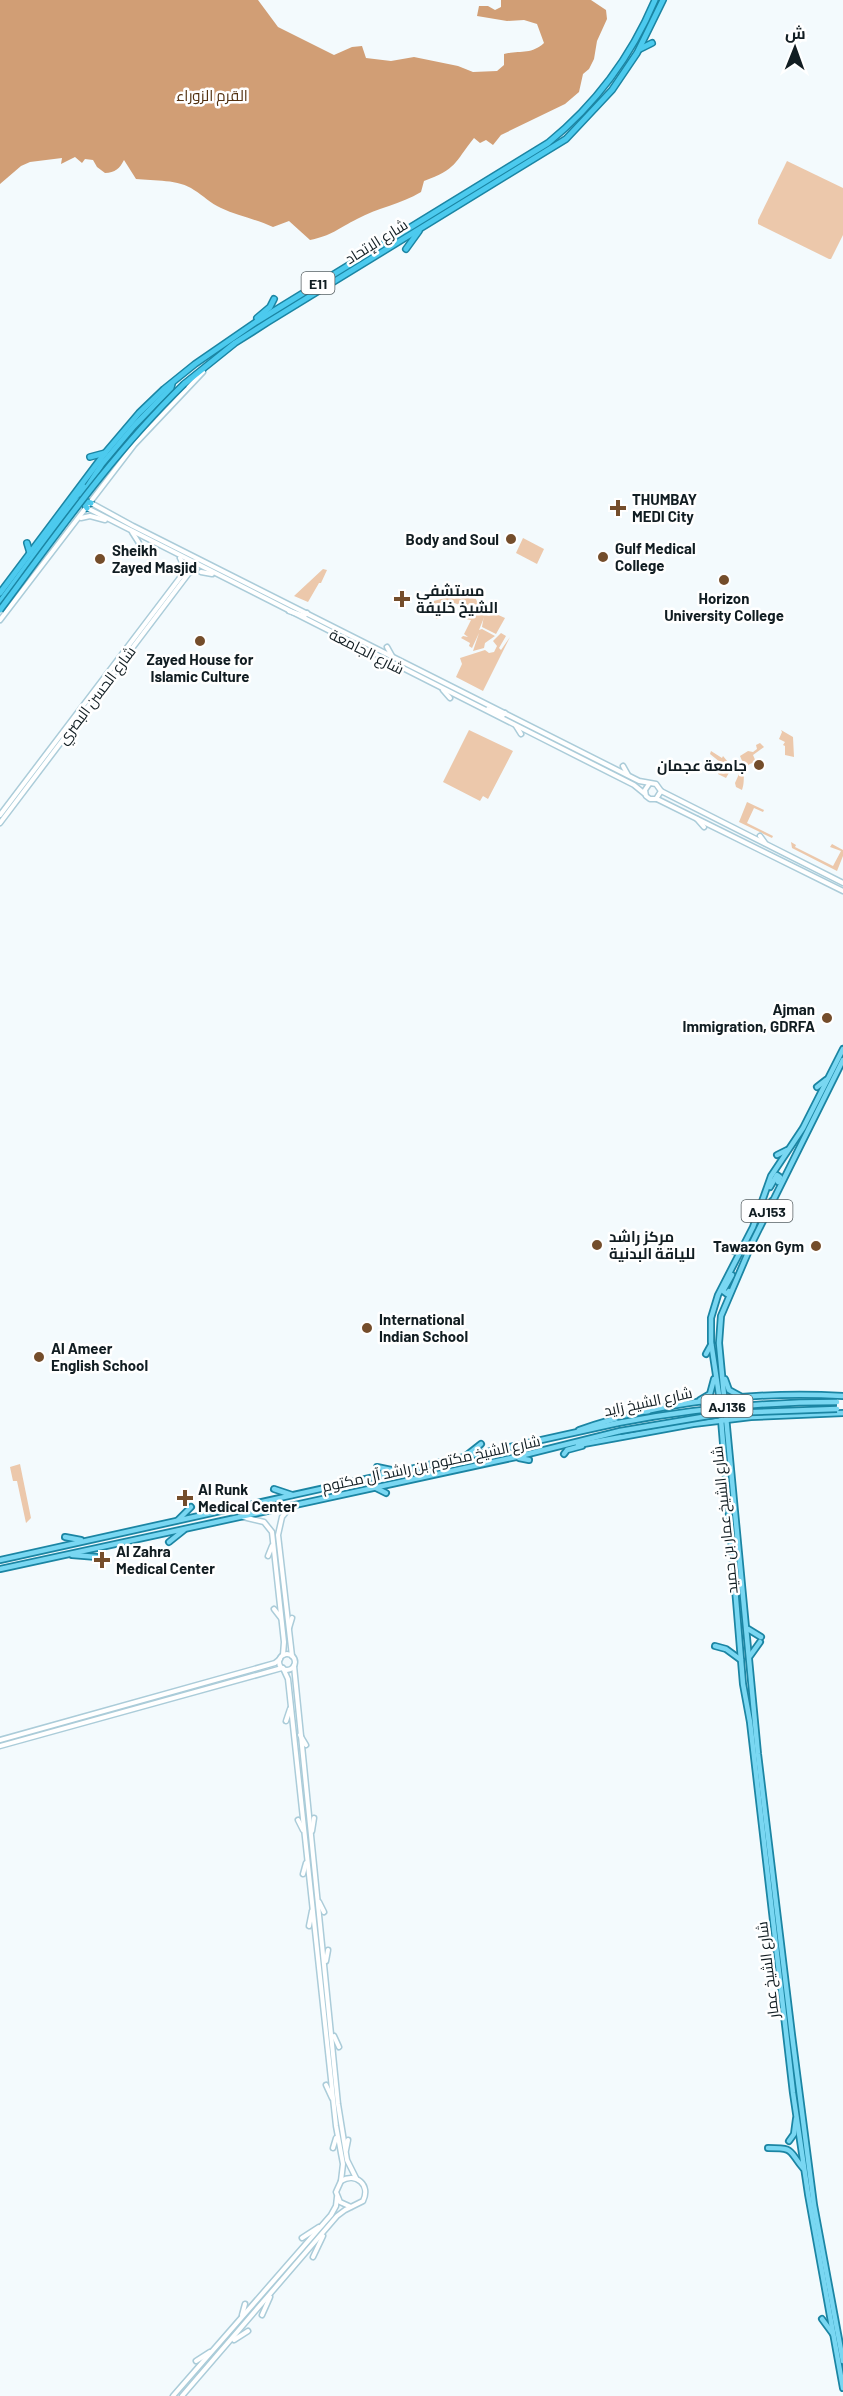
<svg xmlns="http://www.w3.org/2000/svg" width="843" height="2396" font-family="Barlow,Cairo,sans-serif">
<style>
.green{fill:#ecc8ab}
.water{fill:#d19e75}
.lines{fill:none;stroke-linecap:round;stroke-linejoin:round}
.secondary-casing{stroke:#abccd9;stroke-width:7}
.primary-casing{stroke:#1b85a3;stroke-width:8}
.trunk-casing{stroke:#1b85a3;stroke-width:8}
.secondary{stroke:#fff;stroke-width:4}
.primary{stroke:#79d7f2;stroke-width:4.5}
.trunk{stroke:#4ccaee;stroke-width:5}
.primary-bridge-casing{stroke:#1b85a3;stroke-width:8;stroke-linecap:butt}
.trunk-bridge-casing{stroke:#1b85a3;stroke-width:8;stroke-linecap:butt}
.primary-bridge{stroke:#79d7f2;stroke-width:4.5}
.trunk-bridge{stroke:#4ccaee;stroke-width:5}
.poi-dot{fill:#744d2b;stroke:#fff;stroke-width:2}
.labels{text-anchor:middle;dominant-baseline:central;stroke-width:5;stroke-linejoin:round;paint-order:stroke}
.shield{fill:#fff;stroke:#586164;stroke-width:1.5}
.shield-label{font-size:14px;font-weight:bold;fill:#111d22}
.park-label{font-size:15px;fill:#52300f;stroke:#fff}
.street-label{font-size:15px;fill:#111d22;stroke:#fff}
.poi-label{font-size:15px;font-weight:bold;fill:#111d22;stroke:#fff;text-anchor:start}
</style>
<rect width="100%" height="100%" fill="#f3fafd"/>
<g class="green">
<path d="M787 161 843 188V235L831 259H829L758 224V220Z"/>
<path d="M523 538 544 549 537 564 516 553Z"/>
<path d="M323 569 327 570 321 583H319L308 602 294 596Z"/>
<path d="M467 592 475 597 480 608 466 614 463 612 466 608 450 601 439 618 436 619 430 602Z"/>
<path d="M481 609 485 615 479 630 482 629 495 636 485 643 484 648 473 651 479 633 472 648 469 646 470 643 461 638 463 636 468 637 464 634 471 620 466 619 465 615Z"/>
<path d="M485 609 505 618 496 634 482 627Z"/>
<path d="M501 633 506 636 499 648 501 650 510 637 483 691 456 677 462 664 460 658 485 650 489 653 494 652 497 646 493 641Z"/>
<path d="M469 730 513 751 488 799 483 796 480 801 443 782Z"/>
<path d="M781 730 793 737 794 757 785 755V746L783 745 785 742 779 739 782 732Z"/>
<path d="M760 743 764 747 753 755 756 762C738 766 747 777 742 790L736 787 735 783 739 774 730 771 726 778 718 774 721 768 718 766 720 762 710 754 711 751 722 758 723 756 733 768 743 763 740 756 748 751 753 752 757 749 756 745Z"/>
<path d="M747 802 764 810 763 812 754 808 747 823 773 836 772 838 739 822Z"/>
<path d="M791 842 796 845 795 847 833 866 841 851 830 847 832 844 843 850V856L837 871 792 848Z"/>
<path d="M20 1464 31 1518 26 1523 17 1481H13L10 1467Z"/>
</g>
<path class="water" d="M0 0H258L278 27 334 55 352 47 362 46 366 58 391 61 414 57 458 66 473 72 497 71 504 65V54C520 50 531 55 544 43L537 24 524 20 507 21 477 16 479 6H488L495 10 501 7V0H591L606 10 607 19 597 41 594 59 589 69 583 74 579 92 565 104 501 135 493 145 486 140 480 143 474 138C454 163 457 169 424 181L421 192C401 204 377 208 357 219 339 228 331 236 310 240L289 221 273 227C256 219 238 216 221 208 210 203 204 196 194 190 179 179 154 181 136 179L124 160C120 168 115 173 105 173L97 167 93 160 85 159 82 163 75 157 61 164 62 158 30 162 21 166 0 184Z"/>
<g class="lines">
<defs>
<g id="secondary">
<path d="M91 503 133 526 639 781 656 784 661 791 656 799H650L646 796 645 790 649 784"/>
<path d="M87 508 634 785 645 794"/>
<path d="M81 518 90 516 105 520"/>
<path d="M132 532 139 543"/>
<path d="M201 572 212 574"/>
<path d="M289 611 304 616 307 613"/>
<path d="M0 620 134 445 203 372"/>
<path d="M387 647 392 656"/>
<path d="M443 690 450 698"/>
<path d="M488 709 503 715 505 713"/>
<path d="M516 726 521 734"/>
<path d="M623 766 628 775"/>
<path d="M661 791 843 883"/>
<path d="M657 799 843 891"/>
<path d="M0 815 182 575 185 568 180 558"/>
<path d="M697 819 704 827"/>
<path d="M0 823 189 573 195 570"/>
<path d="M760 836 765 843"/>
<path d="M291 1506 282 1517 278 1535 292 1656"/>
<path d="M243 1517 264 1522 272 1532 284 1642 283 1655"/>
<path d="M268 1556 272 1546"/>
<path d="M274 1609 281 1618"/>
<path d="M289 1628 292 1618"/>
<circle cx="287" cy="1662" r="8"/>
<path d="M294 1666 338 2104 347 2160 356 2178"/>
<path d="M283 1668 288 1679 336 2126 343 2164 341 2181"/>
<path d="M286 1721 290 1709"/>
<path d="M300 1735 306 1745"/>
<path d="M0 1740 254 1669 275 1663 280 1659"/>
<path d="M0 1746 282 1668"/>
<path d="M298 1820 303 1830"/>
<path d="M312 1831 314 1818"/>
<path d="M303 1874 306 1863"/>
<path d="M319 1902 324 1912"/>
<path d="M309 1926 312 1911"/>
<path d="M326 1961 328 1950"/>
<path d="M334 2036 339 2047"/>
<path d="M326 2085 332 2098"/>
<path d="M333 2148 336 2138"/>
<path d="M346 2150 348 2140"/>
<path d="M302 2238 319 2227"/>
<path d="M313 2257 323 2236"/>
<path d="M242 2315 245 2304"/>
<path d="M262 2315 270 2297"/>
<path d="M234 2340 248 2331"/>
<path d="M196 2361 210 2352"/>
<path d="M173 2396 331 2215 336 2206 337 2197"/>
<path d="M182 2396 337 2216 345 2210 363 2201C371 2185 356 2172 341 2181L336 2192 340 2202 351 2207"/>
</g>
<g id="primary">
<path d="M843 1049 803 1128 771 1176 753 1227 718 1295 711 1318V1342L719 1395 743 1684 750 1722 793 2093 808 2194 843 2388"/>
<path d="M843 1060 753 1241 721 1316 719 1343 758 1754 792 2035 814 2205 843 2361"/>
<path d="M817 1087 826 1080"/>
<path d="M777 1155 787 1150"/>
<path d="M770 1187 777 1175 780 1177 778 1182"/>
<path d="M772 1201V1214"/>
<path d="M754 1205 756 1217"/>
<path d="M734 1251 745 1245"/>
<path d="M729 1291 727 1294 723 1291 732 1275"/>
<path d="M706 1354 711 1345"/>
<path d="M725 1379 729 1390 740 1396"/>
<path d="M700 1400 710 1394 714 1379"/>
<path d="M703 1403 713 1405 720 1409"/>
<path d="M635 1409 648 1412"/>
<path d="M579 1430C662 1401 756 1391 843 1396"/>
<path d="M578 1445 693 1424 751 1417 843 1413"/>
<path d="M564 1454 567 1450 582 1446"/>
<path d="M467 1455 481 1444"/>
<path d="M519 1458 529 1460"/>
<path d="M377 1467 396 1471"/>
<path d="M376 1488 386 1493"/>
<path d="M274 1489 292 1495"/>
<path d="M178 1520 191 1507"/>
<path d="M65 1537 81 1540"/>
<path d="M169 1542 184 1530"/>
<path d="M72 1555 97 1557"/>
<path d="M0 1560 618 1423"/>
<path d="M0 1569 516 1457 620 1431"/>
<path d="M748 1629 761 1637"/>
<path d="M715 1646 726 1649 741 1660"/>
<path d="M750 1656 760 1642"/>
<path d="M789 2141 794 2134 796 2119"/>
<path d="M768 2148C795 2148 788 2150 803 2168"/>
<path d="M822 2319 833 2334"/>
</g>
<g id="trunk">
<path d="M640 49 652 43"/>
<path d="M406 249 419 231"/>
<path d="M257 318 270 307 274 299"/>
<path d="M184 384 235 343 268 322 566 139 612 90 637 53 663 0"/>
<path d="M90 457 105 453"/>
<path d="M71 503 84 487"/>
<path d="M87 508 83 502 82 495 102 464 134 426 171 388 172 384"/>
<path d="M27 543 30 553"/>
<path d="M0 593 105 453 139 413 164 389 195 364 256 322 548 143C596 104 631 57 655 0"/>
<path d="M0 602 68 509 80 500 91 503"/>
</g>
</defs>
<use href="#secondary" class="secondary-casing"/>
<use href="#primary" class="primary-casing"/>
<use href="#trunk" class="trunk-casing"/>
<use href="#secondary" class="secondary"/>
<use href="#primary" class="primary"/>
<use href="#trunk" class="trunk"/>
<defs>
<g id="primary-bridge">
<path d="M618 1423C691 1409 763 1402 837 1402"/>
<path d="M620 1431 726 1413 837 1409"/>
</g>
<path id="trunk-bridge" d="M0 610C58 532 114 452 184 384"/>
</defs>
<use href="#primary-bridge" class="primary-bridge-casing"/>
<use href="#trunk-bridge" class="trunk-bridge-casing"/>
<use href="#primary-bridge" class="primary-bridge"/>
<use href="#trunk-bridge" class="trunk-bridge"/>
</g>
<g class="poi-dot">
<path d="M615 499h6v6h6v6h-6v6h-6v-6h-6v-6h6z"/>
<circle cx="511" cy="539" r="6"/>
<circle cx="603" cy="557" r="6"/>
<circle cx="100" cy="559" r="6"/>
<circle cx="724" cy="580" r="6"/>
<path d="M399 590h6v6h6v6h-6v6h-6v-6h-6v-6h6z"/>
<circle cx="200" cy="641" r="6"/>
<circle cx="759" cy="765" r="6"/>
<circle cx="827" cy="1018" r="6"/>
<circle cx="597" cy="1245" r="6"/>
<circle cx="816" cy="1246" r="6"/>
<circle cx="367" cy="1328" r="6"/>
<circle cx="39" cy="1357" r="6"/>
<path d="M182 1489h6v6h6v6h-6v6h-6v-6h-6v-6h6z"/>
<path d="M99 1551h6v6h6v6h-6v6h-6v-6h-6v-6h6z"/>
</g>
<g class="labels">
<g class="shield">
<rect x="301.5" y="272" width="33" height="22" rx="4.5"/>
<rect x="741.5" y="1200" width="51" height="22" rx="4.5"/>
<rect x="701.5" y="1395" width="51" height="22" rx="4.5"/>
</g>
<g class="shield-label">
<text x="318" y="283">E11</text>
<text x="767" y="1211">AJ153</text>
<text x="727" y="1406">AJ136</text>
</g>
<g class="park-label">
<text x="212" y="95">القرم الزوراء</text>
</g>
<g class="street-label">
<text transform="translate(376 241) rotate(-32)">شارع الإتحاد</text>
<text transform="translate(367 651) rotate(27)">شارع الجامعة</text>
<text transform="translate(96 695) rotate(-53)">شارع الحسن البصري</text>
<text transform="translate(648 1401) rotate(-12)">شارع الشيخ زايد</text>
<text transform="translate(431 1463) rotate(-12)">شارع الشيخ مكتوم بن راشد آل مكتوم</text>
<text transform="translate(724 1520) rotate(-96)">شارع الشيخ عمار بن حميد</text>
<text transform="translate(767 1970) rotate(-97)">شارع الشيخ عمار</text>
</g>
<g class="poi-label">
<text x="632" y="499">THUMBAY<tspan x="632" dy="17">MEDI City</tspan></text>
<text x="499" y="539" text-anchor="end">Body and Soul</text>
<text x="615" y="548">Gulf Medical<tspan x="615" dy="17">College</tspan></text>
<text x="112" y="550">Sheikh<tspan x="112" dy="17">Zayed Masjid</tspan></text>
<text x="416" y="590">مستشفى<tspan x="416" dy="17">الشيخ خليفة</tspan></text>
<text x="724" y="598" text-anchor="middle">Horizon<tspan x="724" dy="17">University College</tspan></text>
<text x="200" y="659" text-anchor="middle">Zayed House for<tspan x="200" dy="17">Islamic Culture</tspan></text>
<text x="747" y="765" text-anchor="end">جامعة عجمان</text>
<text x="815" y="1009" text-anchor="end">Ajman<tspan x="815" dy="17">Immigration, GDRFA</tspan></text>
<text x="609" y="1236">مركز راشد<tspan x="609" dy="17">للياقة البدنية</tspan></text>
<text x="804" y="1246" text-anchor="end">Tawazon Gym</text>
<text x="379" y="1319">International<tspan x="379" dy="17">Indian School</tspan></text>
<text x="51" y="1348">Al Ameer<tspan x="51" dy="17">English School</tspan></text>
<text x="198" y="1489">Al Runk<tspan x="198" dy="17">Medical Center</tspan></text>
<text x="116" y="1551">Al Zahra<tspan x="116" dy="17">Medical Center</tspan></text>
</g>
</g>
<g transform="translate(795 48) rotate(1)" stroke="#ffffff" stroke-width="4.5" paint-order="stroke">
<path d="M0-4.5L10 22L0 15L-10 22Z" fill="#111d22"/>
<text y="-9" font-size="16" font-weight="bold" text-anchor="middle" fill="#111d22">ش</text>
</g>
</svg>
